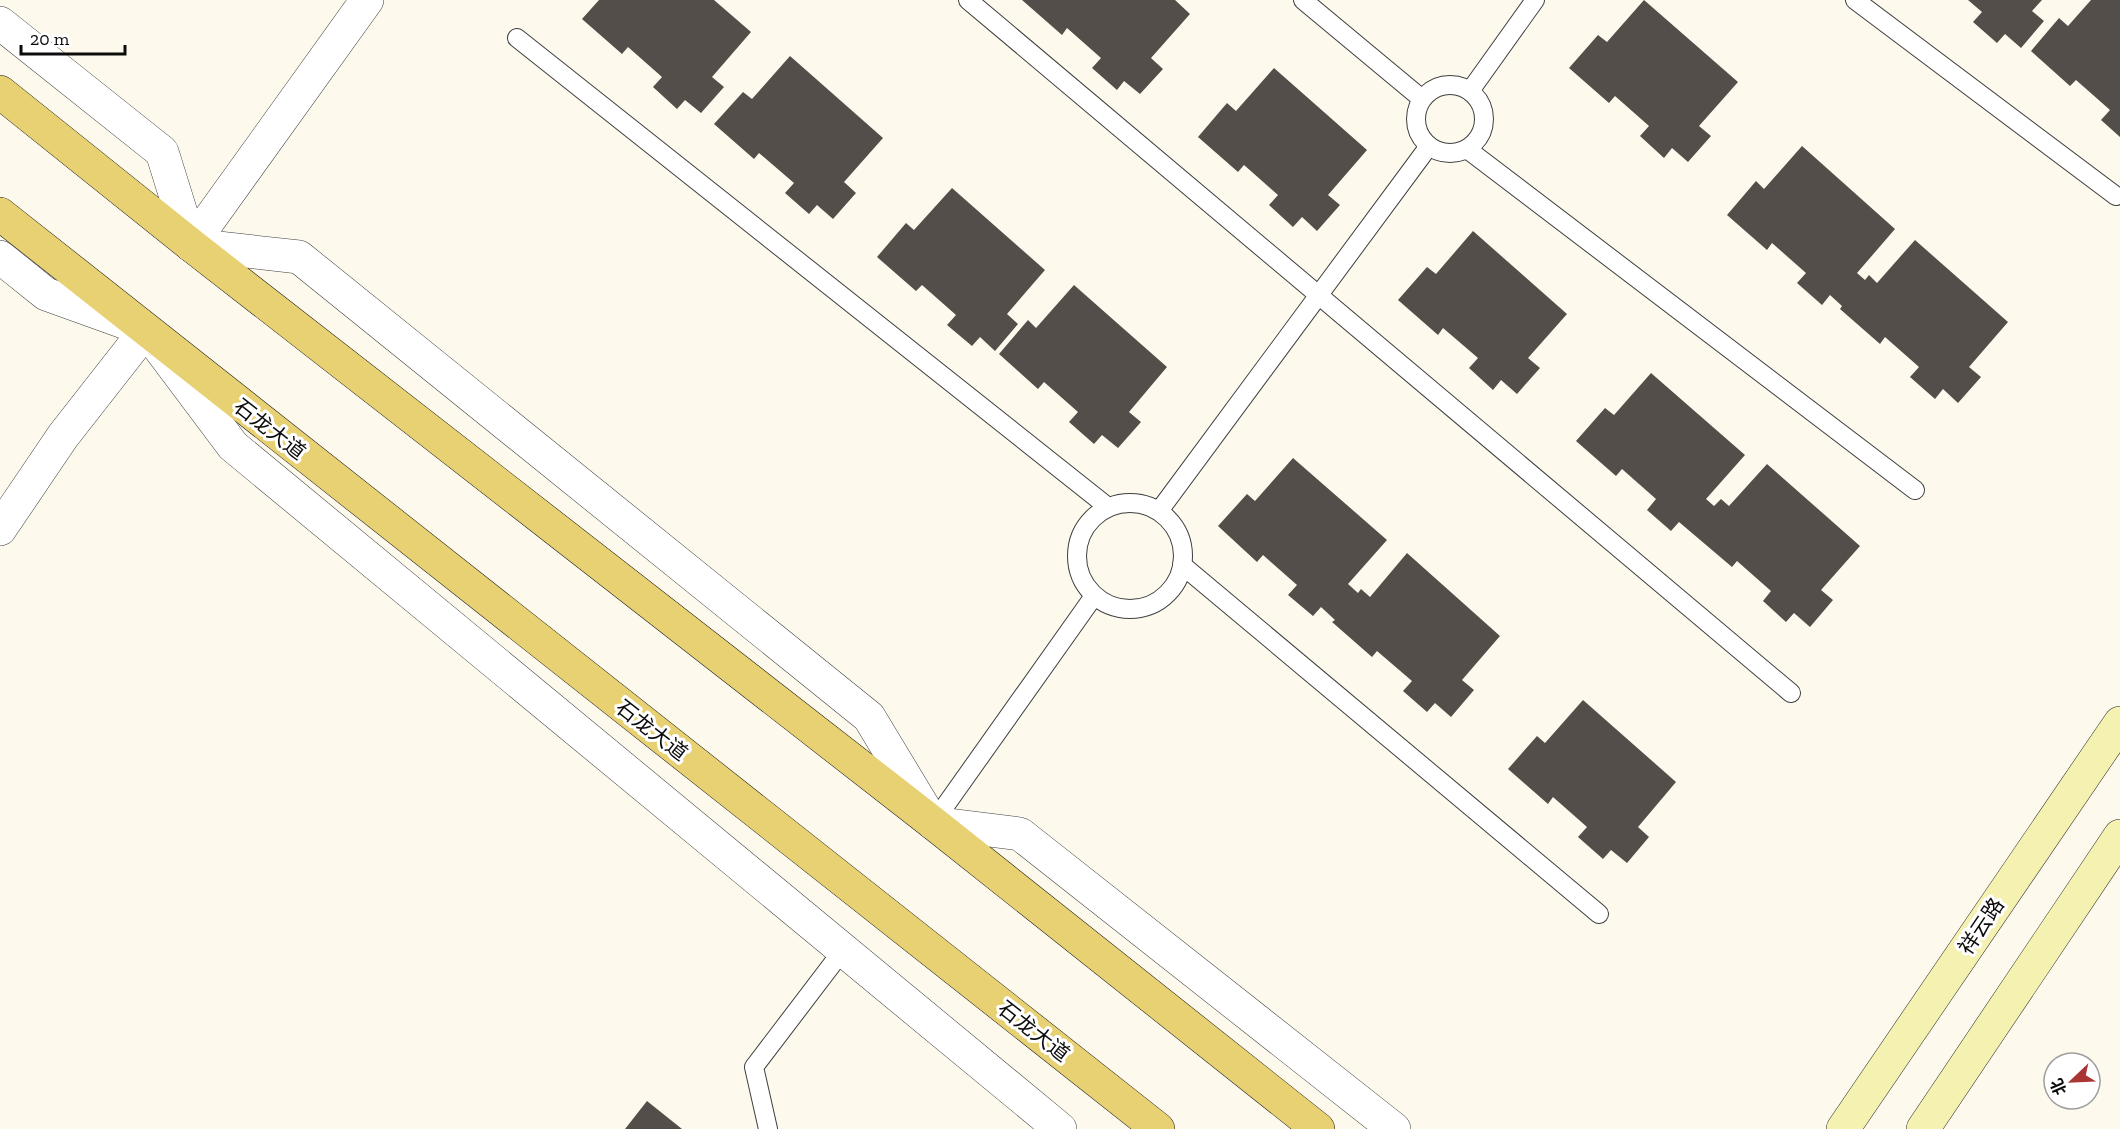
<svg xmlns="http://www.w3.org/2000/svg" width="2120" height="1129" font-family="'Zilla Slab','Noto Sans SC',serif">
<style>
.building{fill:#534e4a}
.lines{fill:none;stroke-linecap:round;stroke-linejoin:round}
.service-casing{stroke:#3f3f3f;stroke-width:20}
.minor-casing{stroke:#3f3f3f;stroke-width:34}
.tertiary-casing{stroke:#3f3f3f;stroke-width:34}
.secondary-casing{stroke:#2e2e2e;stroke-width:34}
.primary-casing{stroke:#1d1d1d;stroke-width:34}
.service{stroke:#fff;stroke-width:18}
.minor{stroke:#fff;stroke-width:33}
.tertiary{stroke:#fff;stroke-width:33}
.secondary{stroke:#f5f1b0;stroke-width:33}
.primary{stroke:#e8d172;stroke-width:33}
.labels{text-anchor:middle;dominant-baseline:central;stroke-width:6;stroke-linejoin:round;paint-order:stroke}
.street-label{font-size:21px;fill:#0c0c0c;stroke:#fff}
</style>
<rect width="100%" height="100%" fill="#fdfaed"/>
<g class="building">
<path d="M599 0H714L751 32 712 77 724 87 701 113 685 100 677 109 653 87 662 77 628 47 622 54 582 19Z"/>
<path d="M1022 0H1175L1190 14 1151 58 1163 69 1140 94 1124 81 1117 90 1092 68 1101 58 1067 28 1062 35Z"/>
<path d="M1644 0 1738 82 1699 126 1711 136 1688 162 1672 148 1664 158 1640 136 1649 126 1615 96 1609 103 1569 68 1598 35 1607 42Z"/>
<path d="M1968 0H2042L2032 11 2044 21 2021 48 2005 34 1997 43 1973 22 1982 12Z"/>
<path d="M2091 0H2120V137L2101 120 2110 110 2076 80 2070 86 2031 51 2059 18 2068 26Z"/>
<path d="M790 56 883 138 844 182 856 193 833 219 817 205 809 214 785 193 794 183 759 153 754 159 714 124 743 92 752 99Z"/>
<path d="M1274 68 1367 150 1328 195 1340 205 1317 231 1302 217 1293 227 1269 205 1278 195 1244 165 1238 172 1198 137 1227 103 1236 111Z"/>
<path d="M1802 146 1895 229 1857 273 1865 280 1869 275 1877 283 1915 240 2008 322 1969 367 1981 377 1958 403 1943 389 1935 399 1910 377 1919 367 1885 337 1880 344 1840 309 1842 306 1830 295 1822 305 1797 283 1806 273 1772 243 1767 250 1727 215 1756 181 1764 189Z"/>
<path d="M952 188 1045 270 1007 314 1018 324 995 351 980 337 972 346 947 325 956 315 922 285 916 291 877 257 906 223 914 230Z"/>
<path d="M1473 231 1567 314 1528 358 1540 368 1517 394 1501 380 1493 390 1469 368 1478 358 1443 328 1438 335 1398 300 1427 267 1436 274Z"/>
<path d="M1074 285 1167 367 1129 412 1141 422 1118 448 1102 435 1094 444 1069 422 1078 412 1044 382 1038 389 999 354 1028 320 1036 328Z"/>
<path d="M1651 373 1745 455 1706 499 1714 506 1721 499 1729 506 1767 464 1860 546 1821 590 1833 600 1810 627 1794 613 1786 622 1763 601 1771 591 1737 561 1732 567 1679 522 1671 531 1647 510 1656 499 1622 469 1616 476 1576 441 1605 408 1614 415Z"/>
<path d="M1293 458 1387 540 1348 584 1358 593 1361 589 1370 597 1407 553 1500 636 1462 680 1474 690 1451 717 1435 703 1427 712 1403 691 1412 681 1377 651 1372 657 1332 622 1335 620 1321 607 1313 616 1288 595 1297 585 1263 555 1257 562 1218 526 1247 494 1255 501Z"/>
<path d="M1583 700 1676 782 1638 827 1649 837 1627 863 1611 850 1603 859 1578 837 1587 827 1553 797 1548 804 1508 769 1537 736 1545 743Z"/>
<path d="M647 1101 682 1129H625Z"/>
</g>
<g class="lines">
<defs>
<g id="service">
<path d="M968 0 1791 693"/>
<path d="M1303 0 1422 99"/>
<path d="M1855 0 2116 196"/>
<path d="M517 38 1108 507"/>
<circle cx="1450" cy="119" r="34"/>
<path d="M1470 91 1535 0"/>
<path d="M1467 149 1915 490"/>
<circle cx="1130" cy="556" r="53"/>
<path d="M1159 511 1429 146"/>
<path d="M1182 565 1599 914"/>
<path d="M933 823 1094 596"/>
<path d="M768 1129 754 1067 843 950"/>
</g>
<g id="minor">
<path d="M191 245 367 0"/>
<path d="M0 529 63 436 146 330"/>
</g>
<g id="tertiary">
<path d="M0 23 162 152 191 245 299 257 869 717 933 823 1020 834 1394 1129"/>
<path d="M0 257 46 294 146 330 233 446 1060 1129"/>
</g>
<g id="secondary">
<path d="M1843 1129 2120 723"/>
<path d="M1923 1129 2120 836"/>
</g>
<g id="primary">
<path d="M0 92 191 245 933 823 1318 1129"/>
<path d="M0 214 1158 1129"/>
</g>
</defs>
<use href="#service" class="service-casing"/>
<use href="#minor" class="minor-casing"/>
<use href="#tertiary" class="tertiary-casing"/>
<use href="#secondary" class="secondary-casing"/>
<use href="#primary" class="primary-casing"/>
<use href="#service" class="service"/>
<use href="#minor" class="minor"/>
<use href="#tertiary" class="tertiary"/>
<use href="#secondary" class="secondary"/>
<use href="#primary" class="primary"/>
</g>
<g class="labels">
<g class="street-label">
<text transform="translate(270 429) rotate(38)">石龙大道</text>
<text transform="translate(652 730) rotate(38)">石龙大道</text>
<text transform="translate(1981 926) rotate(-56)">祥云路</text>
<text transform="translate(1034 1031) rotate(38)">石龙大道</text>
</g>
</g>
<g transform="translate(2072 1081) rotate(247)"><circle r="28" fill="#ffffff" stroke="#9e9e9e" stroke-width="1.5"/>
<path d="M0-4.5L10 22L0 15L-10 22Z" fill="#aa3535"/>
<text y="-9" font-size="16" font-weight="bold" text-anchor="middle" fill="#0c0c0c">北</text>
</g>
<path d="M21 45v9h104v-9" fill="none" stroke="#0c0c0c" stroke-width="3"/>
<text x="30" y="45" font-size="18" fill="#0c0c0c" stroke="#ffffff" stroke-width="4.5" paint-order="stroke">20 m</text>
</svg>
